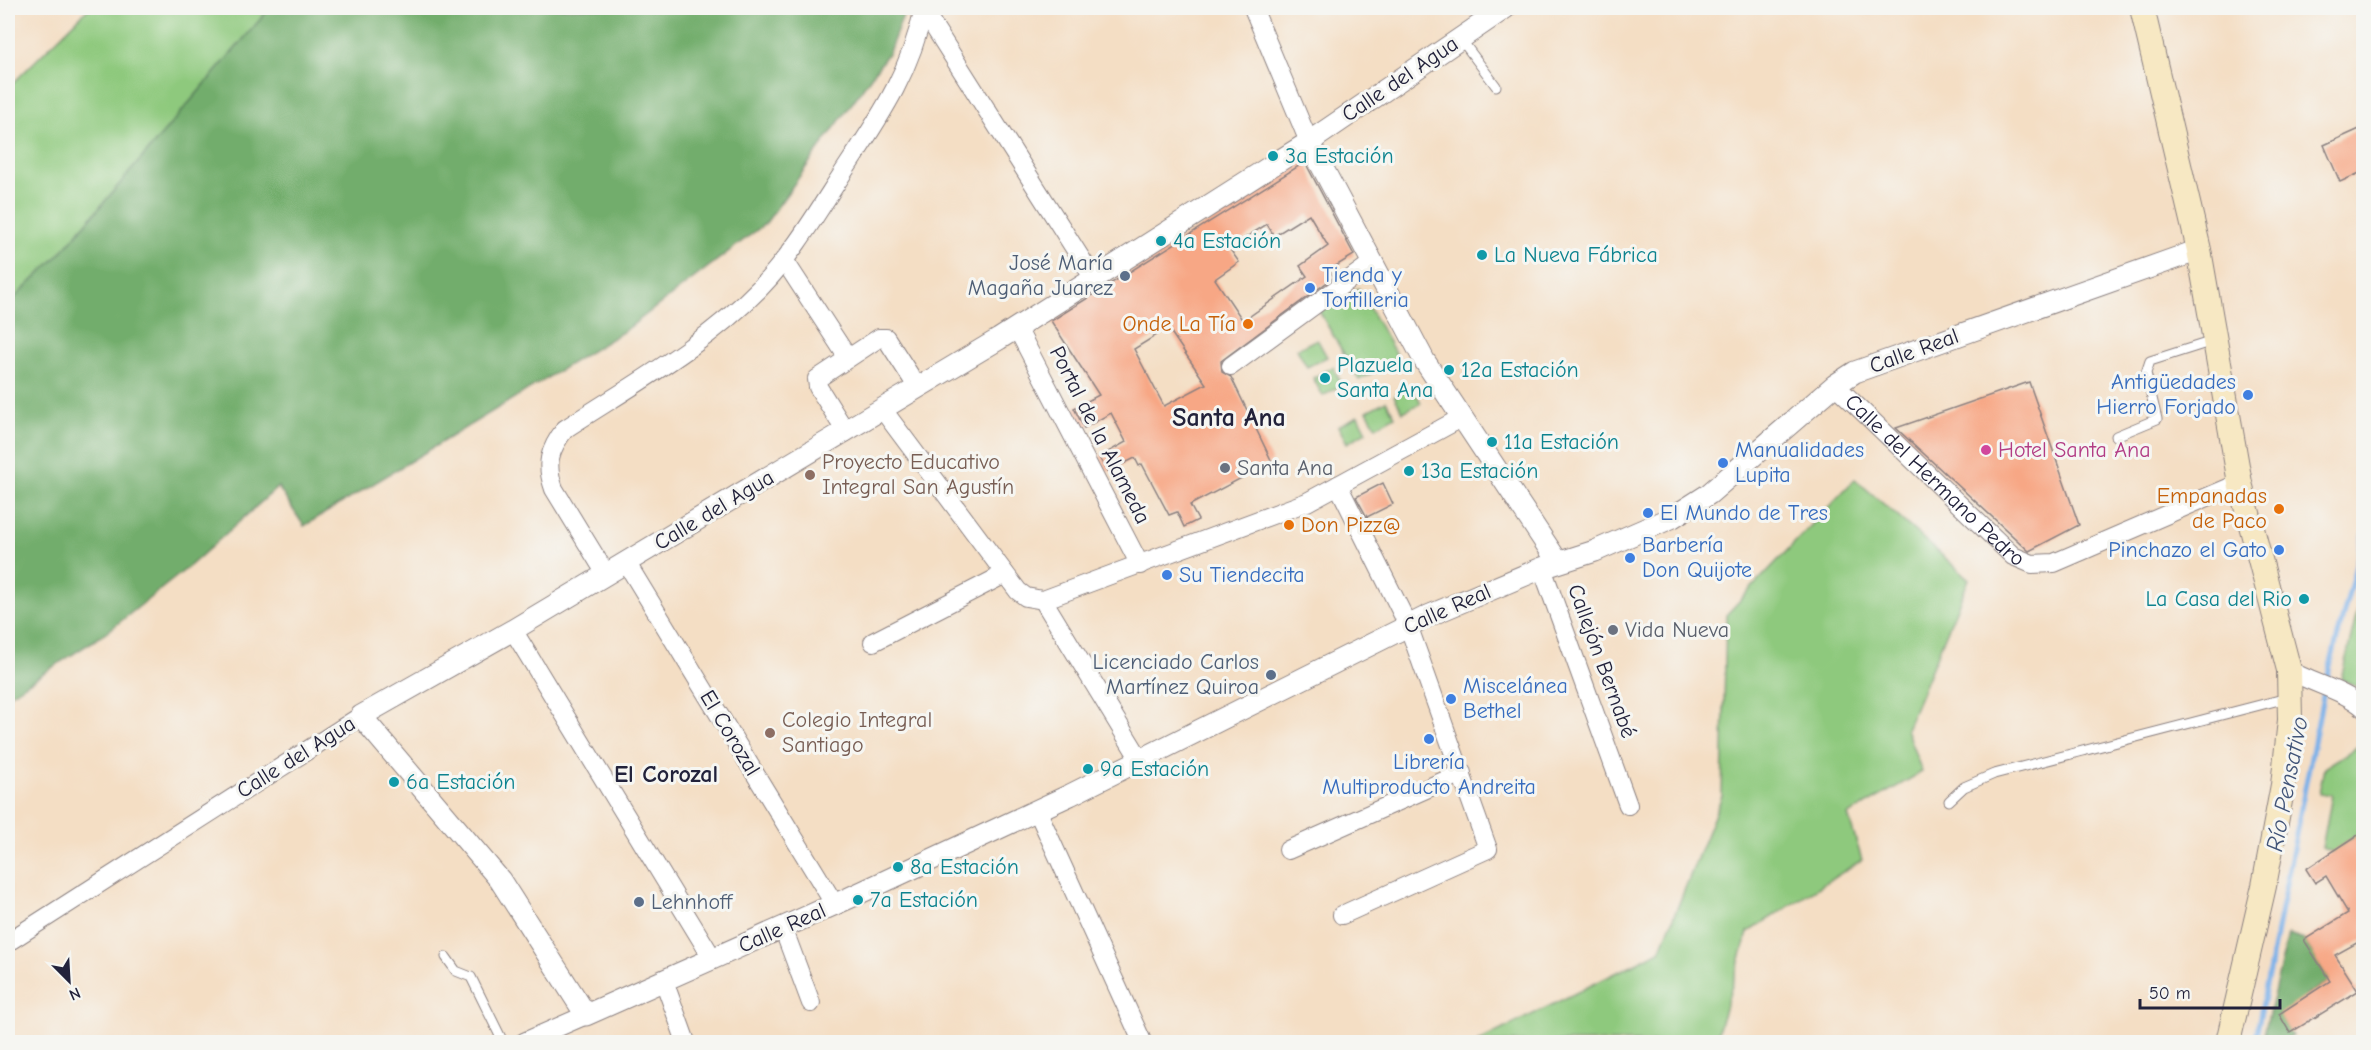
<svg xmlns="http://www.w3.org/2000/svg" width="2371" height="1050" font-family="'Comic Neue',sans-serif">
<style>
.green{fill:#8ec97d;stroke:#58765c;stroke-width:1.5}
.forest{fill:#72ad6c;stroke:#4a6854;stroke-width:1.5}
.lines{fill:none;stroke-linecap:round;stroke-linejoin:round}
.stream{stroke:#7bb1e9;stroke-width:5}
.building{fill:#f7a785;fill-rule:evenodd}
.service-casing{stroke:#8b8080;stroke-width:11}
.minor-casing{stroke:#8b8080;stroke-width:20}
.tertiary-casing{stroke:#8b8080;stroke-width:23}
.secondary-casing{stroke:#8b8080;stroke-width:26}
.service{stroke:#fff;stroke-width:9}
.minor{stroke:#fff;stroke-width:18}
.tertiary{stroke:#fff;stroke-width:21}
.secondary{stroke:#f7e8c3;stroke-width:24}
.culture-dot{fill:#0f9aa8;stroke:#f6f6f2;stroke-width:2}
.service-dot{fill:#5c6f8a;stroke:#f6f6f2;stroke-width:2}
.shop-dot{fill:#3f7fe0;stroke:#f6f6f2;stroke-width:2}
.food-dot{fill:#e8710a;stroke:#f6f6f2;stroke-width:2}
.hotel-dot{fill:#d1479c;stroke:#f6f6f2;stroke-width:2}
.worship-dot{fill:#6b7280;stroke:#f6f6f2;stroke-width:2}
.education-dot{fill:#8d6e63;stroke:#f6f6f2;stroke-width:2}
.labels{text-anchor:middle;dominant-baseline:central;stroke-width:6;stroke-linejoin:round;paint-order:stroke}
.street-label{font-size:22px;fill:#22223b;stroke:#f6f6f2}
.culture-label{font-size:22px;fill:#0d838f;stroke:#f6f6f2;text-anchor:start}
.service-label{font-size:22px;fill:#4e5e75;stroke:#f6f6f2;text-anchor:end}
.shop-label{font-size:22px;fill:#366cbe;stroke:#f6f6f2;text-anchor:start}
.food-label{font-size:22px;fill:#c56008;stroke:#f6f6f2;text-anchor:end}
.hotel-label{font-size:22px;fill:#b23c85;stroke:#f6f6f2;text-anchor:start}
.education-label{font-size:22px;fill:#785e54;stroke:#f6f6f2;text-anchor:start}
.worship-label{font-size:22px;fill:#5b616d;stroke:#f6f6f2;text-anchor:start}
.neighbourhood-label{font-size:24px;font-weight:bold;fill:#22223b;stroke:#f6f6f2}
.water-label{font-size:24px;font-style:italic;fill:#415478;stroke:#f6f6f2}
.quarter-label{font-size:26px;font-weight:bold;fill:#22223b;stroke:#f6f6f2}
</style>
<rect width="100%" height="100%" fill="#f6f6f2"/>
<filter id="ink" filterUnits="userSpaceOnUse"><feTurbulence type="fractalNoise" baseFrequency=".0167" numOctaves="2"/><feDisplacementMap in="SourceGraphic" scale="12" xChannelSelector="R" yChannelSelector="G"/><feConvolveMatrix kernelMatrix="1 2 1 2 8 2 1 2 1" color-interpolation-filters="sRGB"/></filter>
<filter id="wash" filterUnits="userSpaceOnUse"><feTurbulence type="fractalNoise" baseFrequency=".008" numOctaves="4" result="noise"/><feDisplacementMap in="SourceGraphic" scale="24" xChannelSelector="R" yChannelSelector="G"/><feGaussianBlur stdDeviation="1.35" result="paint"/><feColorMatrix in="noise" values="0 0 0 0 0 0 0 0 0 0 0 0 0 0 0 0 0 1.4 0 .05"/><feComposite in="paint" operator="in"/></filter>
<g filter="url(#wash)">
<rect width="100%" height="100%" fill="#f4dec4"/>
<g class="green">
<path d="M89 8H270L59 255 8 304V88Z"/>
<path d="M1358 288 1398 358 1359 380 1319 311Z"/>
<path d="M1317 339 1327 357 1307 367 1297 349Z"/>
<path d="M1333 367 1342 385 1323 396 1313 378Z"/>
<path d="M1412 386 1421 403 1403 412 1394 396Z"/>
<path d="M1386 401 1395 416 1376 427 1367 411Z"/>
<path d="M1358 416 1366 432 1347 443 1338 426Z"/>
<path d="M1855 479 1969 579 1906 729 1922 772 1848 815 1862 860 1748 932 1715 1042H1477L1660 951 1722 796 1726 615Z"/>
<path d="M2363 587V689L2341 679Z"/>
<path d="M2363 743V831L2332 852 2322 848 2332 795 2319 793 2324 768Z"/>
</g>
<g class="forest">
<path d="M270 8H906L889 52 766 223 626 330 304 526 278 487 191 565 106 633 8 696V304L59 255Z"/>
<path d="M2288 935 2304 940 2330 981 2305 996 2308 1002 2280 1014 2292 1036 2282 1042H2262Z"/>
</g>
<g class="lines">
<g class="stream">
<path d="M2326 682 2364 534"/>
<path d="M2255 1042 2324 691"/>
</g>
</g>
<g id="blocks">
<g class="building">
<path d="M2364 127V171L2340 182 2324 145Z"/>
<path d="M1305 162 1354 255 1329 270 1334 277 1221 361 1222 372 1231 377 1272 462 1190 505 1198 520 1184 527 1177 512 1169 515 1142 464 1139 466 1135 458 1107 472 1099 457 1126 442 1111 413 1084 428 1074 408 1099 395 1051 321ZM1309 214 1328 246 1300 266 1307 276 1243 321 1215 279 1239 262 1229 248 1267 224 1274 236ZM1168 328 1206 384 1164 406 1134 349Z"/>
<path d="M2029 382 2079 525 2029 551 1896 428Z"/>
<path d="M1383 483 1393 504 1367 517 1356 497Z"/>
<path d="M2364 831V939L2335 955 2358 991 2290 1033 2279 1014 2330 981 2304 940 2348 913 2326 876 2315 883 2306 869Z"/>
</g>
</g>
</g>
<g filter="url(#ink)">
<use href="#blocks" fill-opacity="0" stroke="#8b8080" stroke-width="1.5"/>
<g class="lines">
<defs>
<g id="service">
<path d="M1460 38 1496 86"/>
<path d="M2116 436 2157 419 2146 373 2150 361 2213 341"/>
<path d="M1949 801 1964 787 1994 774 2287 698"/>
<path d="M446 957 456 971 471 977 503 1042"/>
</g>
<g id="minor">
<path d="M1253 8 1309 142"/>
<path d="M924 11 1094 279"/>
<path d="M784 260 848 358"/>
<path d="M1017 328 1140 565"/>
<path d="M1231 366 1372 263"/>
<path id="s1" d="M1835 385 2013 556 2032 564 2054 563 2240 483"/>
<path d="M883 410 1018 591 1026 597 1043 600 1141 761"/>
<path d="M846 432 818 387 817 379 879 338H886L918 388"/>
<path d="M1338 485 1408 625 1488 849 1342 915"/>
<path d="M626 562 835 905"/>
<path d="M1542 568 1628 805"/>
<path d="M606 574 554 489C545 464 549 450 565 429 631 386 705 345 760 288 796 251 822 204 850 162 884 111 911 69 924 8"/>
<path d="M1043 600 1307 502 1461 418"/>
<path d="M513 630 713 959"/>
<path d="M873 642 1005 574"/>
<path d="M2289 670C2313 684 2344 690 2364 708"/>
<path d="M1037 810 1141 1039"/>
<path d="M1288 850 1462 773"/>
<path d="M783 928 811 1003"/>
<path d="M8 942 361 716"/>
<path d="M664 981 686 1042"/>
<path d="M524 1042 586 1015"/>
</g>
<g id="tertiary">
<path d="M1505 8 1309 142 999 339 513 630 361 716 500 880 586 1015 849 898 1070 795 1428 616 1542 568 1595 551 1673 517 1709 494 1835 385 1855 372 2199 250"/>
<path d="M1309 142 1424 360 1558 562"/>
</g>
<path id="secondary" d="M2142 8 2199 250 2240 483 2289 670 2290 720 2283 785 2264 886 2228 1042"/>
</defs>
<use href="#service" class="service-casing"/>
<use href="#minor" class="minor-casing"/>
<use href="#tertiary" class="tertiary-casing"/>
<use href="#secondary" class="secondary-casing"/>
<use href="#service" class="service"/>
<use href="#minor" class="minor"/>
<use href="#tertiary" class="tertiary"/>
<use href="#secondary" class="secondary"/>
</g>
</g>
<g class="culture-dot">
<circle cx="1273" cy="156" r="6"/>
<circle cx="1161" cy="241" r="6"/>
<circle cx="1482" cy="255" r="6"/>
<circle cx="1449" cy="370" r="6"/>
<circle cx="1325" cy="378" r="6"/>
<circle cx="1492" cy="442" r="6"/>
<circle cx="1409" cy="471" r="6"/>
<circle cx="2304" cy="599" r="6"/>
<circle cx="1088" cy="769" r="6"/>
<circle cx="394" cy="782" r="6"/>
<circle cx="898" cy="867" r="6"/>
<circle cx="858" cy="900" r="6"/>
</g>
<g class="service-dot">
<circle cx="1125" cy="276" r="6"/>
<circle cx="1271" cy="675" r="6"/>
<circle cx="639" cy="902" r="6"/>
</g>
<g class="shop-dot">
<circle cx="1310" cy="288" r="6"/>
<circle cx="2248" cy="395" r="6"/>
<circle cx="1723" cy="463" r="6"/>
<circle cx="1648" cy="513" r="6"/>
<circle cx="2279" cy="550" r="6"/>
<circle cx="1630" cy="558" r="6"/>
<circle cx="1167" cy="575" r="6"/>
<circle cx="1451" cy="699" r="6"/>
<circle cx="1429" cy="739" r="6"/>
</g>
<g class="food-dot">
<circle cx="1248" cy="324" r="6"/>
<circle cx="2279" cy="509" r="6"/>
<circle cx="1289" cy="525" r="6"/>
</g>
<circle class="hotel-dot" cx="1986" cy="450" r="6"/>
<g class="worship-dot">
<circle cx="1225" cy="468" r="6"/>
<circle cx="1613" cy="630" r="6"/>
</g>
<g class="education-dot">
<circle cx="810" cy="475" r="6"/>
<circle cx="770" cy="733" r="6"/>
</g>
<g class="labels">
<g class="street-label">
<text transform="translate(1400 79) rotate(-34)">Calle del Agua</text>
<text transform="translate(1914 351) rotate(-20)">Calle Real</text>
<text transform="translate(1100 435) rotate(63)">Portal de la Alameda</text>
<text stroke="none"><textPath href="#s1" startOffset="138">Calle del Hermano Pedro</textPath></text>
<text transform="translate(714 510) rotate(-31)">Calle del Agua</text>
<text transform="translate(1447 609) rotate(-24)">Calle Real</text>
<text transform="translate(1602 661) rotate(70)">Callejón Bernabé</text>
<text transform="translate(730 733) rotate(59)">El Corozal</text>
<text transform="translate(296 757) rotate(-32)">Calle del Agua</text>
<text transform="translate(782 928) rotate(-24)">Calle Real</text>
</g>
<g class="culture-label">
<text x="1285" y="156">3a Estación</text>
<text x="1173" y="241">4a Estación</text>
<text x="1494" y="255">La Nueva Fábrica</text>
<text x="1337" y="365">Plazuela<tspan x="1337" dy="25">Santa Ana</tspan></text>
<text x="1461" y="370">12a Estación</text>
<text x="1504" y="442">11a Estación</text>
<text x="1421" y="471">13a Estación</text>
<text x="2292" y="599" text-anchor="end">La Casa del Rio</text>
<text x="1100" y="769">9a Estación</text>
<text x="406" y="782">6a Estación</text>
<text x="910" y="867">8a Estación</text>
<text x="870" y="900">7a Estación</text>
</g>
<g class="service-label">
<text x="1113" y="263">José María<tspan x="1113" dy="25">Magaña Juarez</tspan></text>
<text x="1259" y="662">Licenciado Carlos<tspan x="1259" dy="25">Martínez Quiroa</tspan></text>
<text x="651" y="902" text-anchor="start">Lehnhoff</text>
</g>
<g class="shop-label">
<text x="1322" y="275">Tienda y<tspan x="1322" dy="25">Tortilleria</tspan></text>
<text x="2236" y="382" text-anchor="end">Antigüedades<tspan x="2236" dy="25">Hierro Forjado</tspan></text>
<text x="1735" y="450">Manualidades<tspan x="1735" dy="25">Lupita</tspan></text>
<text x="1660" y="513">El Mundo de Tres</text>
<text x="1642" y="545">Barbería<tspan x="1642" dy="25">Don Quijote</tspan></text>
<text x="2267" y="550" text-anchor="end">Pinchazo el Gato</text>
<text x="1179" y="575">Su Tiendecita</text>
<text x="1463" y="686">Miscelánea<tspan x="1463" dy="25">Bethel</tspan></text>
<text x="1429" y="762" text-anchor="middle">Librería<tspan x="1429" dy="25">Multiproducto Andreita</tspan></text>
</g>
<g class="food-label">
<text x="1236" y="324">Onde La Tía</text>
<text x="2267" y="496">Empanadas<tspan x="2267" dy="25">de Paco</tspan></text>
<text x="1301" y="525" text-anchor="start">Don Pizz@</text>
</g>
<g class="hotel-label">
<text x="1998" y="450">Hotel Santa Ana</text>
</g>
<g class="education-label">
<text x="822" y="462">Proyecto Educativo<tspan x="822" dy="25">Integral San Agustín</tspan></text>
<text x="782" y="720">Colegio Integral<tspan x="782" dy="25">Santiago</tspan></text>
</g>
<g class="worship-label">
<text x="1237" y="468">Santa Ana</text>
<text x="1625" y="630">Vida Nueva</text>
</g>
<g class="neighbourhood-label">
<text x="666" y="774">El Corozal</text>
</g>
<g class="water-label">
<text transform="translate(2287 784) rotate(-79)">Río Pensativo</text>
</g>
<g class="quarter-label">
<text x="1229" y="418">Santa Ana</text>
</g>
</g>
<rect width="2371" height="1050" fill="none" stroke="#f6f6f2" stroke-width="30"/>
<g transform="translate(69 981) rotate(156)" stroke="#f6f6f2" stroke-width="4.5" paint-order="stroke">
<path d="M0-4.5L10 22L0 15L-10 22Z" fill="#22223b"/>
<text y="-9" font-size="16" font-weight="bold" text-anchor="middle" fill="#22223b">N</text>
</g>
<path d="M2140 999v9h140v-9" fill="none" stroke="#22223b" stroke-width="3"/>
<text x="2149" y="999" font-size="18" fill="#22223b" stroke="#f6f6f2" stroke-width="4.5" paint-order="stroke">50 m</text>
</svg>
